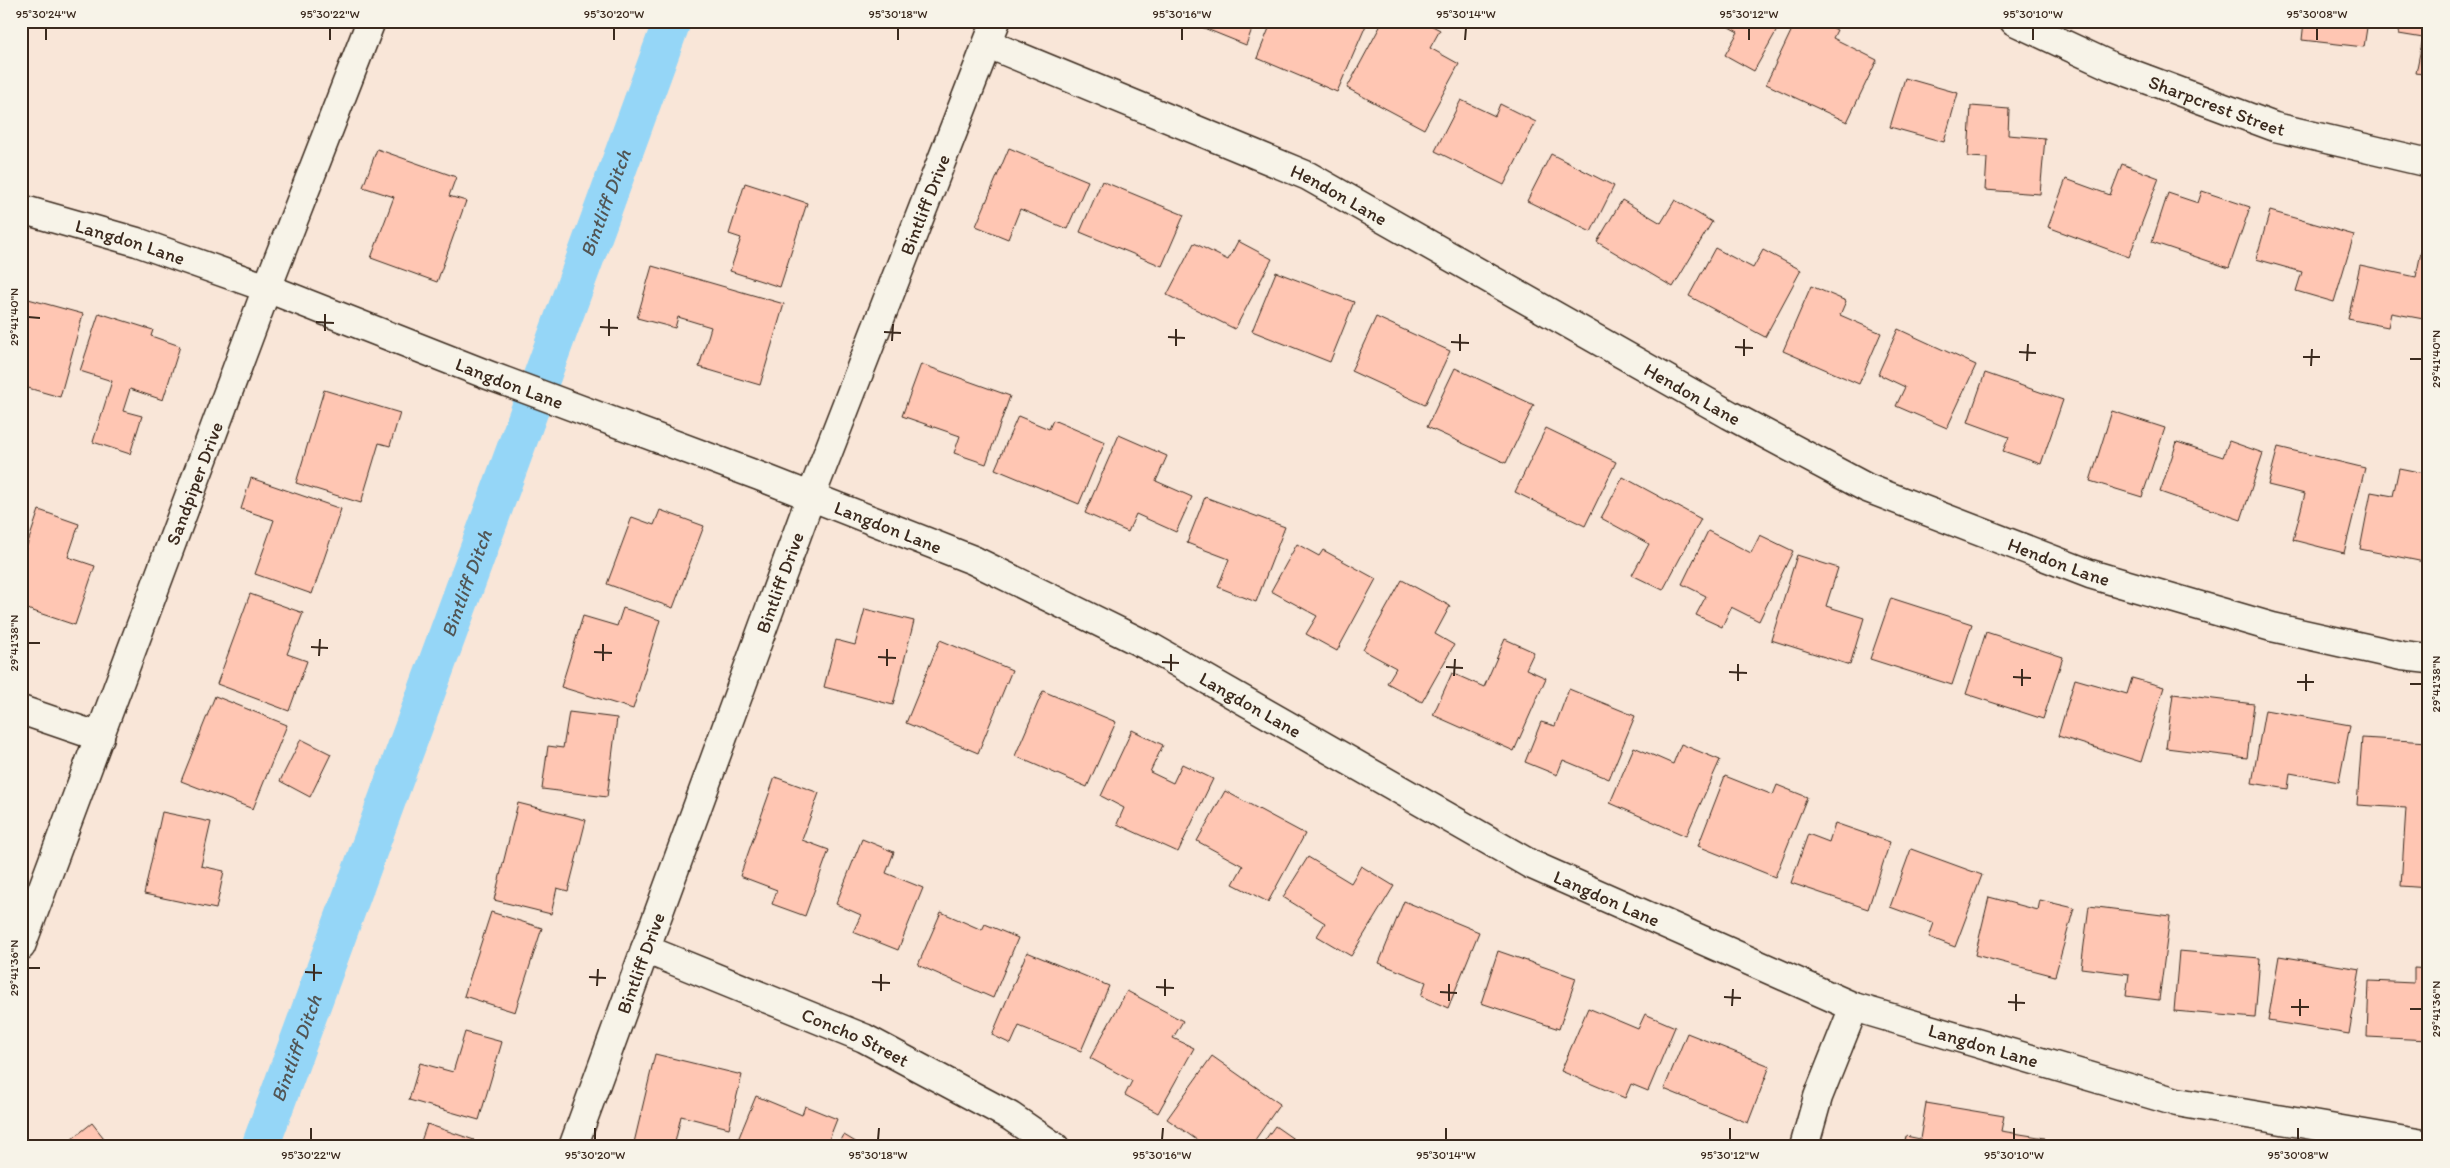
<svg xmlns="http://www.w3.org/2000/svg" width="2450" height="1168" font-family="Itim,sans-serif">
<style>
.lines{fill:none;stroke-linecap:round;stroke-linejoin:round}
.canal{stroke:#95d6f7;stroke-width:38}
.building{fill:#ffc6b3;stroke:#3b2a1e}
.minor-casing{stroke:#3b2a1e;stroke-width:31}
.minor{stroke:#f7f3e8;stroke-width:28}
.ticks{fill:none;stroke:#3b2a1e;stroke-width:2}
.labels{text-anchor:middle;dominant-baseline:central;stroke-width:5;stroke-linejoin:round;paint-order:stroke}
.street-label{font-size:19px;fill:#3b2a1e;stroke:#f7f3e8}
.water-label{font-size:20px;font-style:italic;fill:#525554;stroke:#f7f3e8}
.neatline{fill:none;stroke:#3b2a1e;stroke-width:2}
.ticks-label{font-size:12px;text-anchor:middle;fill:#3b2a1e}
</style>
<rect width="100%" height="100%" fill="#f9e6d8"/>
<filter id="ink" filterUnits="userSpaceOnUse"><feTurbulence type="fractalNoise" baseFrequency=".02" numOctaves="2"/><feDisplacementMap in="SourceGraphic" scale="10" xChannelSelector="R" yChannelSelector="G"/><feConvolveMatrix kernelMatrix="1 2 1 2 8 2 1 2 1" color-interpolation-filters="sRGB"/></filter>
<g filter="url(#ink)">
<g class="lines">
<path class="canal" id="s1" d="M260 1147 672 21"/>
</g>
<g class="building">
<path d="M1201 21H1255L1246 45 1199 26Z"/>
<path d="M1272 21H1362L1367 23 1337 92 1257 58Z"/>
<path d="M1383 21H1423L1440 30 1430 48 1459 64 1424 129 1347 88Z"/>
<path d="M1718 21H1782L1754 71 1725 55 1738 32Z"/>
<path d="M1796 21H1820L1837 30 1833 38 1877 60 1847 122 1766 84Z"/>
<path d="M2304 21H2368L2364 47 2302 40Z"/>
<path d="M2401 21H2429V75L2416 73 2423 38 2399 34Z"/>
<path d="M1905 78 1958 93 1944 142 1890 127Z"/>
<path d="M1461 100 1495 116 1500 104 1536 122 1504 185 1435 151Z"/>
<path d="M1971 106 2009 109 2008 135 2045 138 2040 194 1985 190 1987 158 1968 157Z"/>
<path d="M1009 148 1088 181 1067 229 1020 209 1008 239 976 226Z"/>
<path d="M377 149 456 177 449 196 466 201 437 282 371 258 394 197 363 187Z"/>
<path d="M1551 154 1614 186 1591 232 1527 201Z"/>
<path d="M2122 164 2159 178 2129 257 2048 227 2066 179 2110 195Z"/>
<path d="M1102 181 1184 215 1162 266 1080 232Z"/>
<path d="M745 183 807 203 780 287 730 271 741 238 729 234Z"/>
<path d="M2202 191 2250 207 2229 268 2152 242 2168 193 2198 203Z"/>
<path d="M1622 200 1661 223 1675 200 1712 222 1673 287 1597 242Z"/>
<path d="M2270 211 2354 235 2334 302 2296 291 2302 272 2256 259Z"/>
<path d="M1238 241 1272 259 1235 329 1167 295 1194 243 1228 260Z"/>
<path d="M1715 248 1753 268 1763 250 1801 270 1765 337 1689 296Z"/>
<path d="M2421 252 2429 253V320L2391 313 2388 327 2348 319 2360 265 2416 277Z"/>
<path d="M652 266 784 304 760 385 699 367 711 327 678 317 675 328 637 318Z"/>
<path d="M1276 272 1354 302 1330 362 1252 331Z"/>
<path d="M1811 286 1846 301 1840 315 1881 333 1859 384 1783 351Z"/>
<path d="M21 297 83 314 60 397 21 386 25 363 21 362Z"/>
<path d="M99 313 153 330 151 336 180 346 163 400 130 389 123 411 142 416 130 454 93 442 112 381 80 371Z"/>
<path d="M1376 317 1450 351 1425 405 1351 371Z"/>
<path d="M1898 329 1976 365 1947 428 1896 406 1905 387 1878 374Z"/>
<path d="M921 364 1010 396 986 464 954 453 960 436 902 416Z"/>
<path d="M1455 368 1534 405 1506 463 1427 427Z"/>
<path d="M1985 373 2063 400 2041 464 2003 451 2009 437 1968 422Z"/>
<path d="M324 390 400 413 390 446 379 443 361 503 296 483Z"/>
<path d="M2112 411 2165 428 2142 497 2090 481Z"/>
<path d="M1018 416 1049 429 1053 420 1105 442 1079 504 995 469Z"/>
<path d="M1546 428 1616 462 1585 526 1515 492Z"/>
<path d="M1119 435 1167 456 1156 481 1192 497 1176 532 1136 514 1128 532 1085 513Z"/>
<path d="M2229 441 2263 453 2241 520 2160 492 2177 442 2223 457Z"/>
<path d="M2278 447 2365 468 2344 553 2293 540 2305 494 2268 485Z"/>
<path d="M2399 468 2429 474V563L2360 549 2371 492 2393 496Z"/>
<path d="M1623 477 1701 519 1663 590 1632 575 1649 544 1601 518Z"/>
<path d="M251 478 341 509 312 594 255 574 274 520 241 509Z"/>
<path d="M1205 497 1285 527 1256 602 1218 587 1229 559 1187 543Z"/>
<path d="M39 510 79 524 68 557 95 566 75 625 21 607V563Z"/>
<path d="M660 510 704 526 673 608 607 584 632 517 654 525Z"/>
<path d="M1708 531 1751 553 1760 535 1793 551 1759 621 1731 607 1722 627 1696 615 1706 596 1682 584Z"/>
<path d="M1297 544 1319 556 1323 550 1376 579 1337 651 1306 634 1317 616 1271 591Z"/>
<path d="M1797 555 1838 568 1826 606 1864 618 1850 665 1771 640Z"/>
<path d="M1402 580 1450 606 1435 634 1454 645 1422 702 1387 683 1396 668 1363 650Z"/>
<path d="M250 594 303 613 287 654 307 661 289 711 217 684Z"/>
<path d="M1891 598 1972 624 1952 685 1870 659Z"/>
<path d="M623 608 660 620 633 709 561 687 583 616 617 626Z"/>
<path d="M865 609 914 621 893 705 824 687 836 640 855 645Z"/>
<path d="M1986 632 2063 657 2043 719 1966 694Z"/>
<path d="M1505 639 1534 652 1526 669 1546 678 1514 751 1433 715 1452 673 1484 687Z"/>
<path d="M940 640 1012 670 978 753 906 723Z"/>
<path d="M2132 678 2164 687 2141 762 2058 736 2075 679 2127 694Z"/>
<path d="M1569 689 1635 716 1609 779 1563 760 1557 775 1525 762 1541 722 1555 726Z"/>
<path d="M1043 691 1116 722 1087 787 1015 756Z"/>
<path d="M2173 694 2254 704 2247 758 2166 748Z"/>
<path d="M215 696 287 725 253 809 181 781Z"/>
<path d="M2265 710 2350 725 2339 782 2290 773 2288 789 2252 783Z"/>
<path d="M569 712 617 718 607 797 542 789 548 746 563 748Z"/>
<path d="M1132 730 1163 745 1150 772 1173 783 1182 764 1213 779 1178 852 1117 824 1124 808 1101 796Z"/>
<path d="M2362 738 2429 742V888L2401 886 2406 808 2357 805Z"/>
<path d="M301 739 331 754 310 797 280 781Z"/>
<path d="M1681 744 1720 760 1686 836 1610 803 1634 747 1673 764Z"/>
<path d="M1725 776 1773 795 1777 785 1807 797 1775 877 1698 846Z"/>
<path d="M775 777 819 793 802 840 829 850 805 916 772 904 777 890 740 876Z"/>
<path d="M1225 791 1305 834 1268 902 1233 884 1243 866 1197 841Z"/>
<path d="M518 803 586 820 568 891 557 888 551 914 494 900Z"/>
<path d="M162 812 211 822 201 866 224 871 216 909 144 894Z"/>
<path d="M1835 823 1890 842 1868 909 1791 883 1808 834 1829 842Z"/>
<path d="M862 839 894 852 886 873 923 888 898 950 853 932 861 915 836 904Z"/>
<path d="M1911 849 1982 875 1955 947 1929 937 1934 923 1890 907Z"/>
<path d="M1308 857 1351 883 1361 866 1394 886 1351 956 1317 936 1325 923 1283 897Z"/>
<path d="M1989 897 2038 910 2040 900 2074 908 2055 976 1975 955Z"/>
<path d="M1404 901 1479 932 1448 1008 1421 996 1426 982 1379 963Z"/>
<path d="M2089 906 2170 916 2159 1000 2126 996 2129 974 2081 968Z"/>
<path d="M491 912 542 928 515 1012 464 996Z"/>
<path d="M941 912 982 930 985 924 1018 938 993 998 918 965Z"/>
<path d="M1498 951 1576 978 1559 1029 1481 1003Z"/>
<path d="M2179 951 2260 958 2255 1018 2174 1011Z"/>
<path d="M1027 952 1109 986 1081 1051 1019 1026 1011 1044 992 1035Z"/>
<path d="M2279 956 2360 969 2349 1034 2268 1021Z"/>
<path d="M2414 968 2429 969V1040L2367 1037 2369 981 2414 983Z"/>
<path d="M1127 991 1183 1021 1173 1038 1194 1048 1158 1113 1125 1095 1132 1081 1090 1058Z"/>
<path d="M1588 1008 1638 1029 1645 1014 1675 1027 1648 1091 1631 1084 1625 1098 1561 1071Z"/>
<path d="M465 1032 502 1042 479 1120 409 1100 420 1063 453 1072Z"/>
<path d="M1687 1033 1770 1066 1748 1123 1664 1089Z"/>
<path d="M655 1054 742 1075 729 1128 681 1116 674 1147H633Z"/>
<path d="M1212 1056 1280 1104 1250 1147H1207L1167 1119Z"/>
<path d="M756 1096 802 1115 805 1106 837 1119 826 1147H735Z"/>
<path d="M1926 1103 2004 1116 2001 1131 2045 1138 2044 1147H1904L1906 1136 1920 1139Z"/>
<path d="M92 1123 111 1147H62Z"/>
<path d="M427 1124 474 1140 471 1147H419Z"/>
<path d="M1275 1126 1305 1147H1260Z"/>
<path d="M844 1135 864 1147H837Z"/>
</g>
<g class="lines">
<defs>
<g id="minor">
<path id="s2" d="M2014 21 2111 66 2275 127 2429 163"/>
<path id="s3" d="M988 44 1308 176 1730 415 1867 488 2090 574 2272 627 2402 656 2429 659"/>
<path id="s4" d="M21 209 137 242 267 288 488 375 759 476 973 560 1152 648 1530 864 1854 1007 2177 1102 2429 1145"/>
<path d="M21 710 100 737"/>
<path id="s5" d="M21 946 267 288 371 21"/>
<path id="s6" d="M645 949 864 1038 1010 1116 1055 1147"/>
<path id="s7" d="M573 1147 811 496 996 21"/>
<path d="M1804 1147 1818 1097 1854 1007"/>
</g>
</defs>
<use href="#minor" class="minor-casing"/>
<use href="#minor" class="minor"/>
</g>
</g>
<path class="ticks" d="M46 40V28M330 40V28M614 40V28M898 40V28M1182 40V28M1465 40 1466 28M1749 40V28M2033 40V28M2317 40V28M28 317 40 318M316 322 334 323M600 327 618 328M325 331V314M884 332 901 333M609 336V319M1168 337 1185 338M892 341 893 324M1451 342 1469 343M1176 346V329M1735 347 1753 348M1460 351V334M2019 352 2036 353M1744 356V339M2303 357H2320M2410 359H2422M2027 361 2028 344M2311 366 2312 349M28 643H40M311 647 328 648M594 652 612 653M319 656 320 639M878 657 896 658M603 661V644M1162 662 1179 663M887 666V649M1446 667 1463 668M1171 671V654M1729 672 1747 673M1454 676 1455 659M2013 677 2031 678M1738 681V664M2297 682H2314M2410 684H2422M2022 686V669M2306 691V674M28 968H40M305 972 322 973M589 977 606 978M314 981V964M872 982 890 983M597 986 598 969M1156 987 1174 988M881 991V974M1440 992 1457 993M1165 996V979M1724 997 1741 998M1449 1001V984M2008 1002 2025 1003M1732 1006 1733 989M2291 1007H2309M2410 1009H2422M2016 1011V994M2300 1016V999M311 1140V1128M595 1140V1128M878 1140 879 1128M1162 1140 1163 1128M1446 1140V1128M1730 1140V1128M2014 1140V1128M2298 1140V1128"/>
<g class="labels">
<g class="street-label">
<text stroke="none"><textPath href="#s2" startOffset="220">Sharpcrest Street</textPath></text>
<text stroke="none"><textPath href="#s3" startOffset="382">Hendon Lane</textPath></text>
<text stroke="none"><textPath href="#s7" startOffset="1006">Bintliff Drive</textPath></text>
<text stroke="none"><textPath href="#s4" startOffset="114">Langdon Lane</textPath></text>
<text stroke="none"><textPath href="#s4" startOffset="519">Langdon Lane</textPath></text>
<text stroke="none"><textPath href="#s3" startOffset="788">Hendon Lane</textPath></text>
<text stroke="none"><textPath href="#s5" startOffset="494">Sandpiper Drive</textPath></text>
<text stroke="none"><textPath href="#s4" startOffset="924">Langdon Lane</textPath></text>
<text stroke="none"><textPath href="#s3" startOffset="1192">Hendon Lane</textPath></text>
<text stroke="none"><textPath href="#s7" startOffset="601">Bintliff Drive</textPath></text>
<text stroke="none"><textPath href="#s4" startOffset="1328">Langdon Lane</textPath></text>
<text stroke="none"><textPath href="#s4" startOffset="1734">Langdon Lane</textPath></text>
<text stroke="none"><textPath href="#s7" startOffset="196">Bintliff Drive</textPath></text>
<text stroke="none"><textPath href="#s6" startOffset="228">Concho Street</textPath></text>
<text stroke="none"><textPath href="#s4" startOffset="2139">Langdon Lane</textPath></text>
</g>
<g class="water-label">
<text stroke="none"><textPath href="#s1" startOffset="1005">Bintliff Ditch</textPath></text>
<text stroke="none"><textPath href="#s1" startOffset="600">Bintliff Ditch</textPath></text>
<text stroke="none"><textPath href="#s1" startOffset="105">Bintliff Ditch</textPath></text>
</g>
</g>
<rect width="2450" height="1168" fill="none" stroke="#f7f3e8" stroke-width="55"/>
<rect x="28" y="28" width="2394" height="1112" class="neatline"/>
<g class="ticks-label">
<text x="46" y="18">95°30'24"W</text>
<text x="330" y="18">95°30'22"W</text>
<text x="614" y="18">95°30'20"W</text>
<text x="898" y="18">95°30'18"W</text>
<text x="1182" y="18">95°30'16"W</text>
<text x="1466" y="18">95°30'14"W</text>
<text x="1749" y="18">95°30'12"W</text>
<text x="2033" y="18">95°30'10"W</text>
<text x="2317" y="18">95°30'08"W</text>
<text transform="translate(14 317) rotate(-90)" y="4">29°41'40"N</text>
<text transform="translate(2436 359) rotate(-90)" y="4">29°41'40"N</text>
<text transform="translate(14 643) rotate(-90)" y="4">29°41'38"N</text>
<text transform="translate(2436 684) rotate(-90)" y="4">29°41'38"N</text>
<text transform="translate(14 968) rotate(-90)" y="4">29°41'36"N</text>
<text transform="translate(2436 1009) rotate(-90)" y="4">29°41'36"N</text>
<text x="311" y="1159">95°30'22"W</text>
<text x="595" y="1159">95°30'20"W</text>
<text x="878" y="1159">95°30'18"W</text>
<text x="1162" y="1159">95°30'16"W</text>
<text x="1446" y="1159">95°30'14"W</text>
<text x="1730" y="1159">95°30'12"W</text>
<text x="2014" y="1159">95°30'10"W</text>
<text x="2298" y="1159">95°30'08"W</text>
</g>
</svg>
